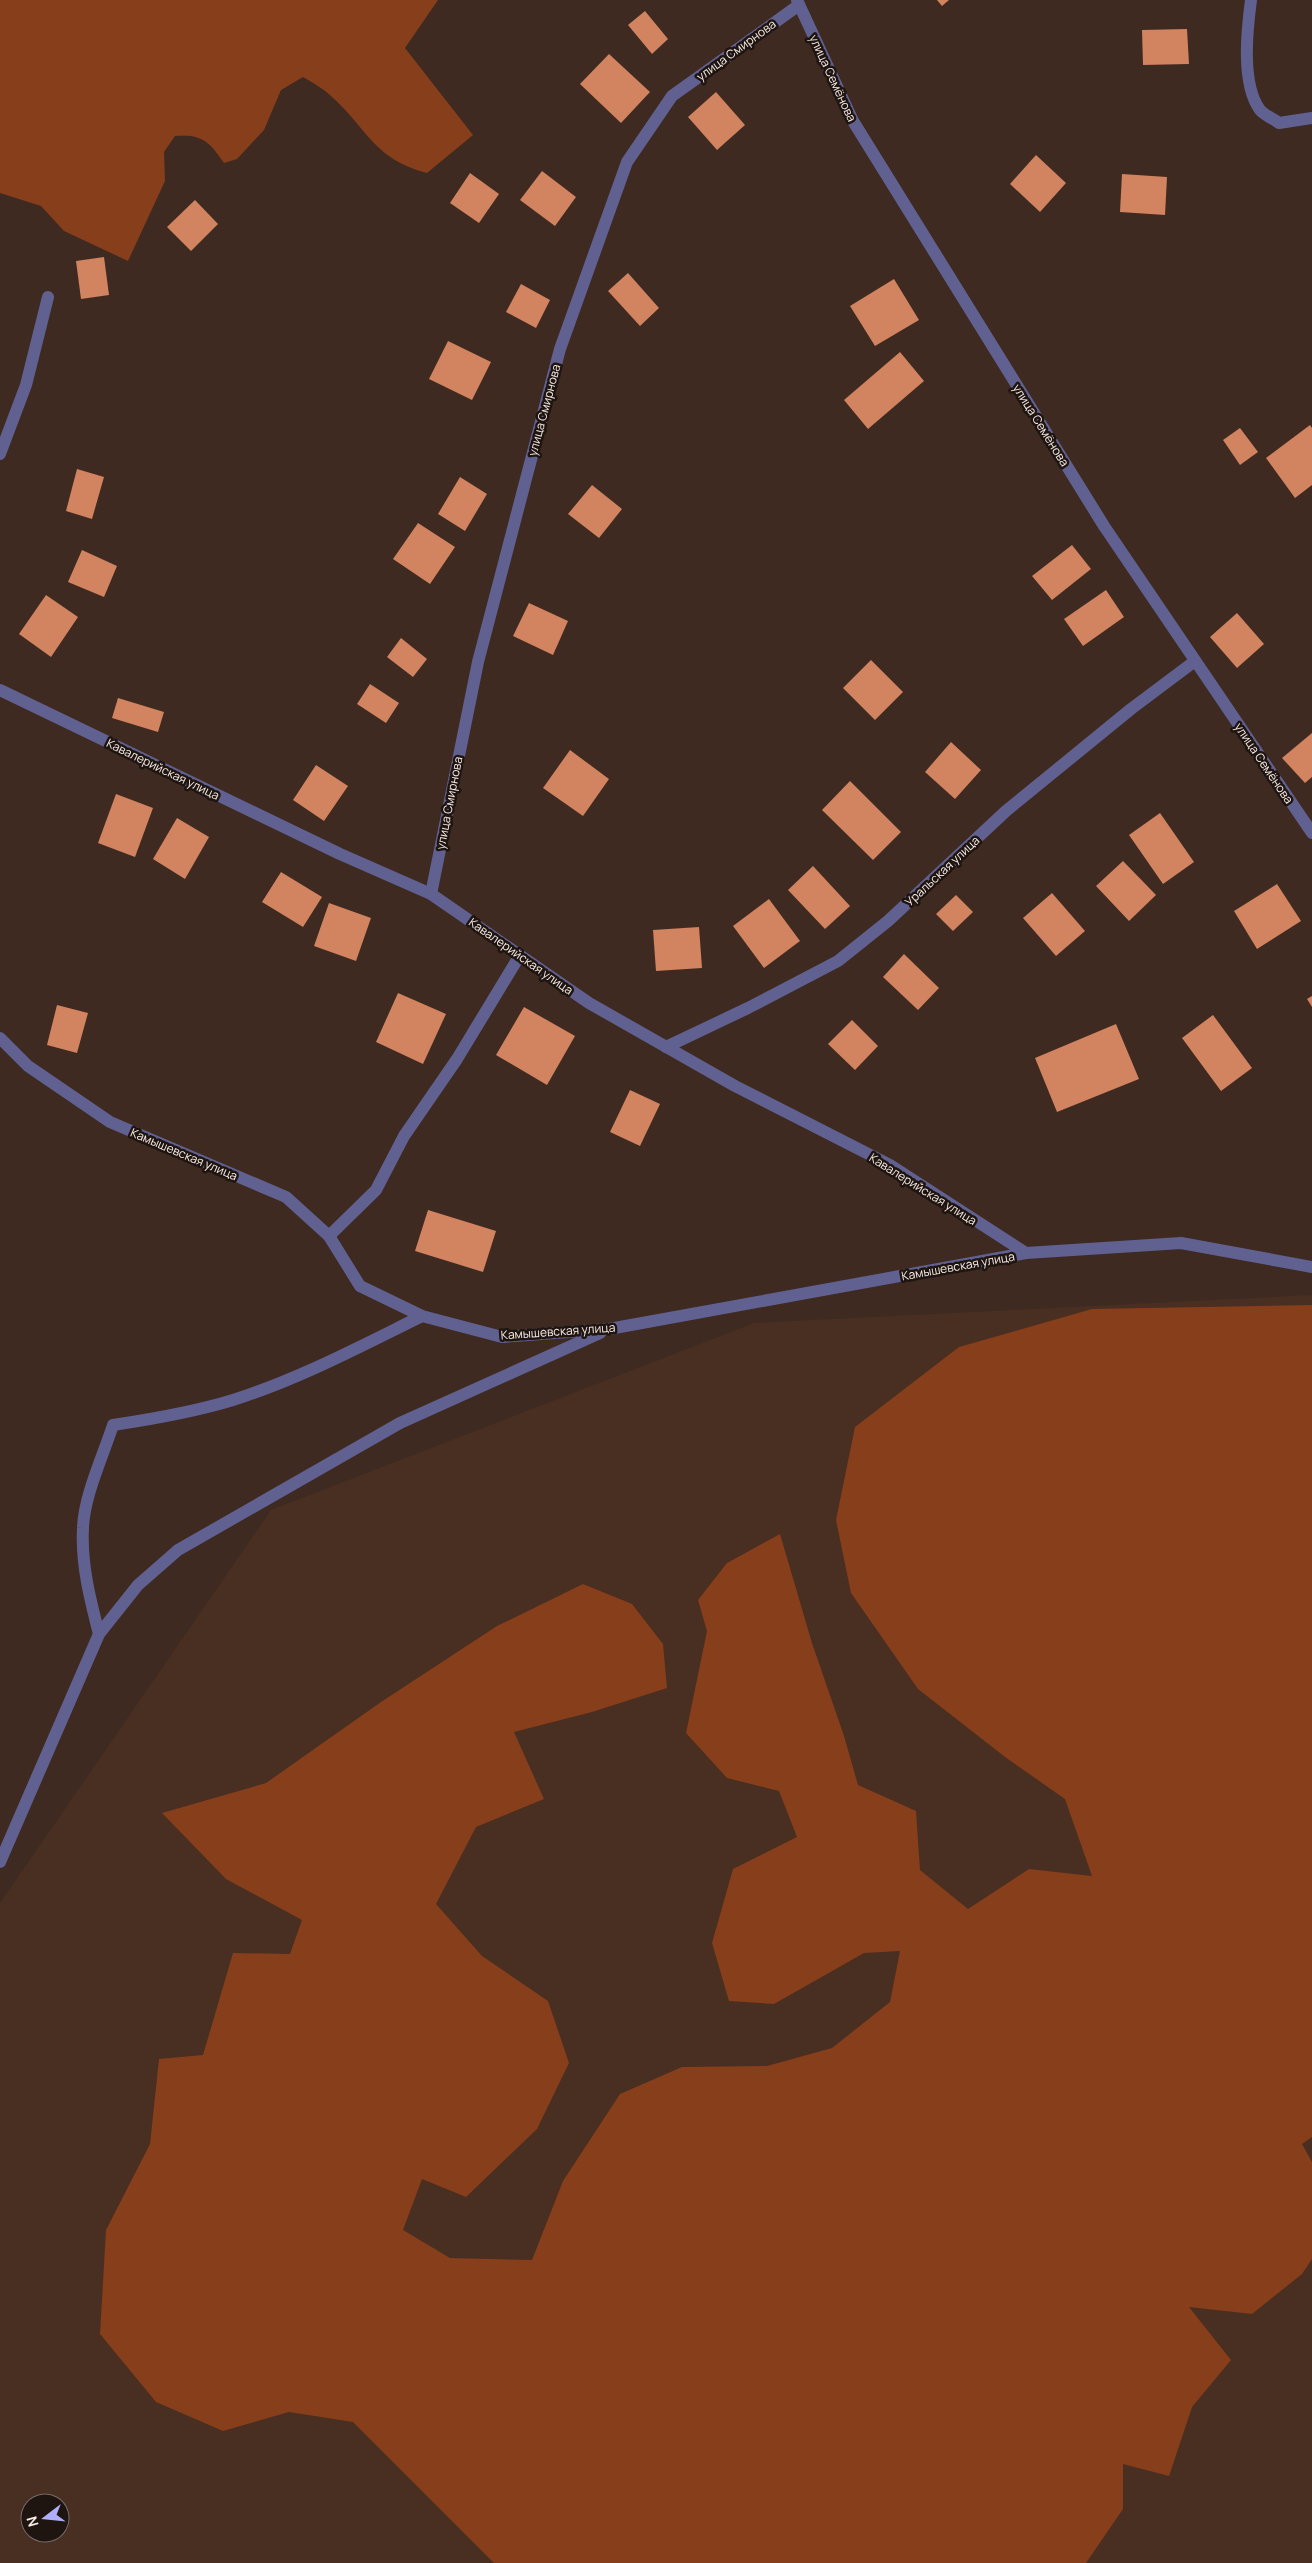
<svg xmlns="http://www.w3.org/2000/svg" width="1312" height="2563" font-family="Manrope,sans-serif">
<style>
.built{fill:#492e22;fill-rule:evenodd}
.forest{fill:#873e1a}
.building{fill:#d2835f}
.lines{fill:none;stroke-linecap:round;stroke-linejoin:round}
.minor{stroke:#616191;stroke-width:12}
.labels{text-anchor:middle;dominant-baseline:central;stroke-width:5;stroke-linejoin:round;paint-order:stroke}
.street-label{font-size:12px;fill:#f9ebe6;stroke:#1e1511}
</style>
<rect width="100%" height="100%" fill="#3e2a21"/>
<path class="built" d="M1312 1295V2563H0V1903L271 1510 754 1323ZM30 2503H60V2533H30Z"/>
<g class="forest">
<path d="M0 0H438L405 48 473 135 427 173C373 159 368 129 332 97 324 89 313 83 303 77L281 90 264 130 237 159 224 163C209 141 202 134 175 136L164 152 165 181 128 261 64 231 41 206 0 193Z"/>
<path d="M1312 1305V2137L1302 2144 1312 2162V2259L1302 2274 1252 2314 1189 2307 1231 2360 1192 2407 1169 2476 1123 2464V2509L1086 2563H494L353 2422 289 2412 223 2431 156 2402 100 2334 106 2230 150 2144 159 2059 203 2055 233 1953 290 1954 302 1920 226 1879 162 1813 266 1783 381 1702 497 1626 583 1584 632 1604 663 1644 667 1688 592 1712 514 1732 544 1799 476 1827 436 1904 482 1956 548 2001 569 2063 537 2129 466 2197 422 2179 403 2230 450 2258 532 2260 563 2181 620 2094 682 2067 767 2066 832 2048 890 2002 900 1951 864 1953 774 2004 729 2001 712 1943 733 1869 797 1837 779 1791 727 1778 686 1733 707 1631 698 1600 727 1563 780 1534 812 1643 844 1736 858 1785 916 1811 920 1870 968 1909 1029 1869 1092 1876 1065 1799 1005 1757 918 1689 851 1593 836 1520 855 1427 959 1347 1092 1309Z"/>
</g>
<g class="building">
<path d="M937 0H949L942 6Z"/>
<path d="M645 11 668 39 652 54 628 25Z"/>
<path d="M1187 29 1189 64 1143 65 1142 30Z"/>
<path d="M609 54 650 92 621 123 580 84Z"/>
<path d="M716 92 745 125 717 150 688 117Z"/>
<path d="M1036 155 1066 183 1040 212 1010 184Z"/>
<path d="M542 171 576 197 555 226 520 200Z"/>
<path d="M470 173 499 194 479 223 450 203Z"/>
<path d="M1122 174 1167 177 1165 215 1120 212Z"/>
<path d="M195 200 218 224 191 251 167 227Z"/>
<path d="M104 257 109 295 81 299 76 261Z"/>
<path d="M628 273 659 308 640 326 608 291Z"/>
<path d="M894 279 919 320 875 346 850 306Z"/>
<path d="M521 284 550 300 536 328 506 312Z"/>
<path d="M448 341 491 362 472 400 429 379Z"/>
<path d="M900 352 924 381 868 429 844 400Z"/>
<path d="M1310 425 1312 428V485L1295 498 1266 458Z"/>
<path d="M1240 428 1258 452 1240 465 1223 440Z"/>
<path d="M77 469 104 477 92 519 66 511Z"/>
<path d="M460 477 487 494 465 531 438 514Z"/>
<path d="M592 485 622 509 599 538 568 514Z"/>
<path d="M418 523 455 547 430 584 393 559Z"/>
<path d="M1072 545 1091 569 1052 600 1032 576Z"/>
<path d="M82 550 117 566 104 597 68 582Z"/>
<path d="M1106 590 1124 617 1083 646 1064 619Z"/>
<path d="M46 595 78 617 51 657 19 634Z"/>
<path d="M529 603 568 621 553 655 513 636Z"/>
<path d="M1237 613 1264 644 1237 668 1210 637Z"/>
<path d="M401 638 427 659 413 677 387 657Z"/>
<path d="M871 660 903 692 875 720 843 688Z"/>
<path d="M370 684 399 703 386 723 357 704Z"/>
<path d="M118 698 164 712 158 732 112 718Z"/>
<path d="M1312 733V777L1305 783 1282 758Z"/>
<path d="M951 742 981 770 955 799 925 772Z"/>
<path d="M570 750 609 779 583 816 543 788Z"/>
<path d="M316 765 348 786 324 821 293 800Z"/>
<path d="M850 781 901 832 873 860 822 810Z"/>
<path d="M116 794 153 808 135 857 98 843Z"/>
<path d="M1160 813 1194 862 1163 884 1129 835Z"/>
<path d="M177 818 209 837 185 879 153 859Z"/>
<path d="M1123 861 1156 895 1129 921 1096 886Z"/>
<path d="M813 866 850 906 825 929 788 890Z"/>
<path d="M281 872 322 897 303 927 262 902Z"/>
<path d="M1277 884 1301 921 1257 949 1234 911Z"/>
<path d="M1052 893 1085 931 1056 956 1023 918Z"/>
<path d="M956 895 973 912 953 931 936 914Z"/>
<path d="M769 899 800 941 764 968 733 926Z"/>
<path d="M329 903 371 918 356 961 314 946Z"/>
<path d="M699 927 702 968 656 971 653 930Z"/>
<path d="M904 954 939 988 918 1010 883 977Z"/>
<path d="M398 993 446 1014 423 1064 376 1042Z"/>
<path d="M1312 996V1007L1307 999Z"/>
<path d="M57 1005 88 1013 77 1053 47 1045Z"/>
<path d="M524 1007 575 1036 547 1085 496 1055Z"/>
<path d="M1213 1015 1252 1068 1221 1091 1182 1038Z"/>
<path d="M852 1020 878 1046 855 1070 828 1044Z"/>
<path d="M1116 1024 1139 1079 1057 1112 1035 1058Z"/>
<path d="M630 1090 660 1104 640 1146 610 1132Z"/>
<path d="M428 1210 496 1231 483 1272 415 1251Z"/>
</g>
<g class="lines">
<g class="minor">
<path d="M797 0 853 121 1104 526 1312 833"/>
<path d="M1251 0C1247 30 1241 84 1260 110 1264 115 1274 119 1279 123L1312 118"/>
<path d="M0 454 26 385 48 297"/>
<path d="M0 690 340 854 431 894 589 1003 735 1086 890 1165 1026 1253"/>
<path d="M431 894 478 662 560 349 627 162 672 96 799 5"/>
<path d="M0 1038 28 1066 110 1122 286 1197 329 1236 360 1286 422 1316 502 1337 609 1329 1026 1253 1181 1243 1312 1267"/>
<path d="M666 1047 748 1008 838 961 888 921 1006 811 1131 709 1195 661"/>
<path d="M329 1236 376 1190 404 1136 457 1059 520 955"/>
<path d="M99 1634C90 1599 81 1564 83 1528 84 1496 103 1456 113 1425 153 1419 194 1412 233 1400 299 1379 361 1346 422 1316"/>
<path d="M0 1862 99 1634 138 1585 178 1550 400 1423 600 1333"/>
</g>
</g>
<g class="labels">
<g class="street-label">
<text transform="translate(736 50) rotate(-36)">улица Смирнова</text>
<text transform="translate(833 78) rotate(65)">улица Семёнова</text>
<text transform="translate(544 410) rotate(-75)">улица Смирнова</text>
<text transform="translate(1041 425) rotate(58)">улица Семёнова</text>
<text transform="translate(1264 763) rotate(56)">улица Семёнова</text>
<text transform="translate(163 769) rotate(26)">Кавалерийская улица</text>
<text transform="translate(449 803) rotate(-79)">улица Смирнова</text>
<text transform="translate(942 871) rotate(-43)">Уральская улица</text>
<text transform="translate(521 956) rotate(35)">Кавалерийская улица</text>
<text transform="translate(184 1154) rotate(23)">Камышевская улица</text>
<text transform="translate(923 1189) rotate(32)">Кавалерийская улица</text>
<text transform="translate(958 1266) rotate(-10)">Камышевская улица</text>
<text transform="translate(558 1331) rotate(-4)">Камышевская улица</text>
</g>
</g>
<g transform="translate(45 2518) rotate(254)"><circle r="24" fill="#1e1511" stroke="#766b66"/>
<path d="M0-4L9 19L0 12L-9 19Z" fill="#afaefa"/>
<text y="-8" font-size="14" font-weight="bold" text-anchor="middle" fill="#f9ebe6">N</text>
</g>
</svg>
